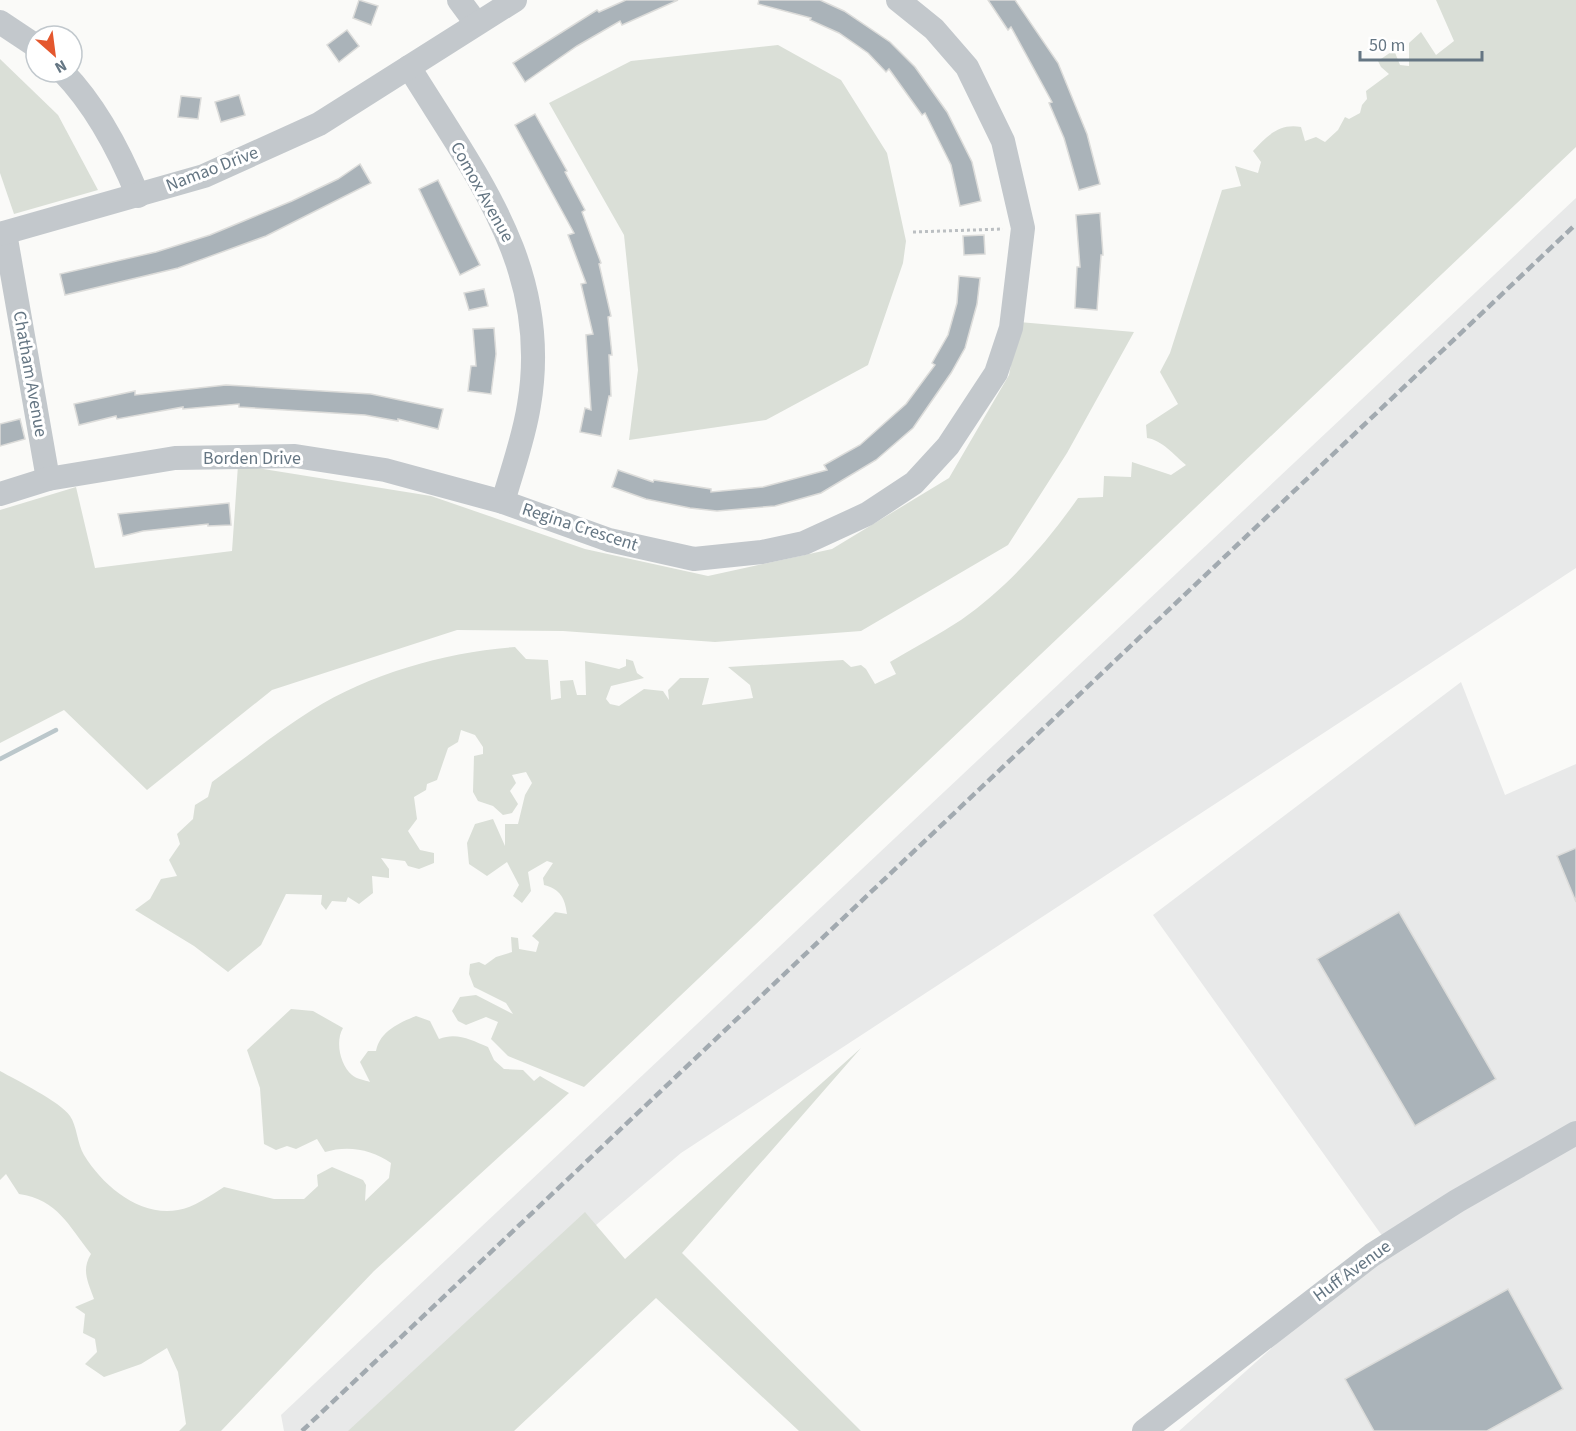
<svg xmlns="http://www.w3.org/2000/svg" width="1576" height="1431" font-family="'Source Sans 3',sans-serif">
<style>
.built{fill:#e8e9e9}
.green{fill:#dadfd7}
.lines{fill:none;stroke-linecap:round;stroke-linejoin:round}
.stream{stroke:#bbc7cb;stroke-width:4.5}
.building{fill:#aab3b9;stroke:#dcdcda;stroke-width:1.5}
.path{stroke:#bbbfc2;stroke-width:3;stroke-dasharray:3 3;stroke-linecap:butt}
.minor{stroke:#c3c8cc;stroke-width:24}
.rail{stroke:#a2aab0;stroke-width:4.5;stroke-dasharray:9 4.5;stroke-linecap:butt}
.labels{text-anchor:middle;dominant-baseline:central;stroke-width:6;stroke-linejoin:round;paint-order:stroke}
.street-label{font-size:18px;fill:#657683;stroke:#fff}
</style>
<rect width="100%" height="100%" fill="#fafaf8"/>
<g class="built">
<path d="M1576 198V568L681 1153 353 1431H284L281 1415Z"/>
<path d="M1461 682 1505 795 1576 764V1431H1179L1388 1244 1153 915Z"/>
</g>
<g class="green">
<path d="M1436 0H1576V147L584 1087 508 1056 491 1039 498 1022 486 1017 466 1025 458 1021 452 1011 460 997 476 995 513 1014 506 1003 474 987 469 974 470 964 479 962 485 965 496 957 512 952 511 937 518 938 519 949 536 952 539 942 532 936 555 912 567 914C565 898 560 889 544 885L543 878 553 863 547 861 528 872 531 891 522 903 513 896 519 885 507 862 487 876 469 864 467 843 475 824 493 819 505 846V824H518L525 795 532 783 526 772 512 775 516 783 510 791 518 804 512 813 503 815 493 806 478 801 473 792 474 756 483 754V747L475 735 461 730 458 742 448 748 437 780 427 784 426 790 414 797 417 819 408 831 420 850 434 853V863L419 869 408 866 405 861 381 858 389 869V878L372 876 373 893 359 904 348 897 346 902 332 901 326 910 321 904 322 895 286 894 261 945 228 972 194 946 135 910 150 899 161 879 177 876 169 860 180 844 177 834 193 819 195 805 208 797 212 782C245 758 277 732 312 710 370 673 447 652 515 647L526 659 548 660 551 700 561 698 560 681 573 680 577 695H586L585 661 619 669 626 666V659L633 661 637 673 644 678 611 686 606 699 610 704 619 706 644 689 663 691 669 700 668 690 680 678H709L702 705 753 698 750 685 728 667 843 660 851 667 861 665 866 669 875 684 896 674 890 662C913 648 938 635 961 620 1007 588 1046 544 1078 498L1103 497 1104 476 1131 477 1132 462 1171 475 1186 465C1174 455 1162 440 1147 438L1146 425 1178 404 1160 372 1170 353 1222 190 1241 186 1235 166 1258 173 1261 162 1253 151C1267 136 1279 123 1301 127L1305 141 1316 137 1325 142 1338 130 1345 117 1349 119 1360 113 1362 105 1367 99 1366 91 1389 74 1381 67 1378 61 1394 50 1400 65 1409 66V43L1421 32 1436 55 1454 41Z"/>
<path d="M778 45 841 80 887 153 906 241 903 263 868 365 766 420 629 440 638 370 624 235 549 103 631 61Z"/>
<path d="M0 59 58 115 98 190 14 214 0 173Z"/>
<path d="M1019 322 1134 332 1067 453 1008 545 861 631 715 642 563 631 457 630 272 690 147 790 64 710 0 743V510L76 487 95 568 232 551 238 465 431 496 585 549 708 576 832 549 949 478 1009 375Z"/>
<path d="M291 1009 313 1011 343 1028C335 1041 340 1065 352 1075 356 1079 365 1080 370 1082L360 1062 368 1051H376C380 1031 399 1023 416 1016L430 1021 439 1039C457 1032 471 1040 488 1047L494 1060 504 1069 523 1070 534 1081 540 1076 569 1093 374 1271 221 1431H179L186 1424 178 1372 167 1348 141 1364 104 1377 85 1364 97 1352 95 1339 83 1333 85 1314 75 1307 94 1299C88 1282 81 1270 91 1254 68 1225 58 1200 19 1194L6 1174 0 1180V1071C16 1080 61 1102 70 1116 77 1126 77 1143 84 1155 103 1186 140 1217 178 1210 193 1208 211 1195 224 1187L274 1199H304L318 1186 317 1175 332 1167 363 1180 366 1185 365 1201 389 1178 391 1163C372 1149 347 1145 325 1152L317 1139 296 1149 287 1146 276 1150 264 1144 260 1088 247 1050Z"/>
<path d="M861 1048 682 1253 861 1431H799L656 1298 514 1431H348L585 1212 625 1259Z"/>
</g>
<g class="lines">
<path class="stream" d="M0 759 56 730"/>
</g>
<g class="building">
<path d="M359 0 378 6 371 25 353 18Z"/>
<path d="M626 0H678L622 25 620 21 577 46 525 82 513 63 597 10 599 12Z"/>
<path d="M759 0H820L844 11 890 42 915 67 947 112 972 162 981 201 960 206 951 165 925 113 922 115 889 69 886 72 868 53 839 33 810 20 811 18 758 4Z"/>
<path d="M988 0H1015L1058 63 1087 134 1100 184 1079 190 1064 138 1049 103 1052 102 1011 27 1008 30Z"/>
<path d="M347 30 359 46 339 62 327 45Z"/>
<path d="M239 95 245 115 221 122 215 102Z"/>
<path d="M181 96 201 98 198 119 178 117Z"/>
<path d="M535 114 567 171 565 172 585 210 582 212 601 263 599 264 611 316 608 317 612 355H609L611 396H609L601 436 580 432 585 408 591 410 586 335 593 334 581 284 586 283 568 235 574 233 515 125Z"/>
<path d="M360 164 371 183 266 236 178 268 65 295 60 274 156 252 210 235 292 201 338 179Z"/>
<path d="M438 180 480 265 460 275 419 189Z"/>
<path d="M1100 213 1103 255H1101L1097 310 1075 308 1077 267H1080L1076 215Z"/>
<path d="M984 235 985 254 964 255 963 236Z"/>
<path d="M959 276 980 278 977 304 965 348 951 373 913 428 876 460 821 493 775 506 717 511 690 508 646 499 612 487 618 470 653 482 654 480 711 489V492L763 487 827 470 824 465 860 445 906 404 935 365 932 363 948 335 957 303Z"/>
<path d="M484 289 488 306 469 310 464 293Z"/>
<path d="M494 328 496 354 491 394 468 391 471 366H476L473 329Z"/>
<path d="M226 385 371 394 443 409 438 429 398 419V421L365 415 239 407V404L183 409V407L117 419 116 416 79 425 74 404 135 391V395Z"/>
<path d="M20 419 25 439 0 446V424Z"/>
<path d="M229 503 231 525 208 526V524L143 531 123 536 118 514Z"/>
<path d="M1576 848V902L1557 856Z"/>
<path d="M1399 912 1496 1079 1415 1126 1317 959Z"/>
<path d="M1508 1289 1563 1389 1487 1431H1374L1345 1379Z"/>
</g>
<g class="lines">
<path class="path" d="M913 232 1003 229"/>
<g class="minor">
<path d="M459 0 476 23"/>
<path d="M0 22 36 46"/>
<path d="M409 67C476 176 552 269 529 405 524 438 512 470 503 502"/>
<path d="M63 72C97 107 120 152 138 196"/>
<path d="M5 233 48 479"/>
<path d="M0 234 204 176 319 124 515 0"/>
<path d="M0 494 48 479 175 458 295 456 385 470 503 502 609 540 694 559 762 552 804 543 867 514 914 483 948 446 996 373 1011 328 1023 228 1003 141 967 67 934 29 898 0"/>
<path d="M1144 1431 1372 1255 1457 1201 1576 1133"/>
</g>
<path class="rail" d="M302 1431 1576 224"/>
</g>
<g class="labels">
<g class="street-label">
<text transform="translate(212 169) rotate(-21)">Namao Drive</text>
<text transform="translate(482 192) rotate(61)">Comox Avenue</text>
<text transform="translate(30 374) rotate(80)">Chatham Avenue</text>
<text x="252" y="458">Borden Drive</text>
<text transform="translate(580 527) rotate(18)">Regina Crescent</text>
<text transform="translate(1352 1271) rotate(-36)">Huff Avenue</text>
</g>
</g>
<g transform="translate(54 54) rotate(152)"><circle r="28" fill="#ffffff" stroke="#c1c8cd" stroke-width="1.5"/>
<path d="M0-4.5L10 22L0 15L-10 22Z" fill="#e4572e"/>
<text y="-9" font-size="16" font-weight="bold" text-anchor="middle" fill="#657683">N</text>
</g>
<path d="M1360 51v9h122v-9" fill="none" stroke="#657683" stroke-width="3"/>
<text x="1369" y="51" font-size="18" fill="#657683" stroke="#ffffff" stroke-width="4.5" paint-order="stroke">50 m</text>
</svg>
